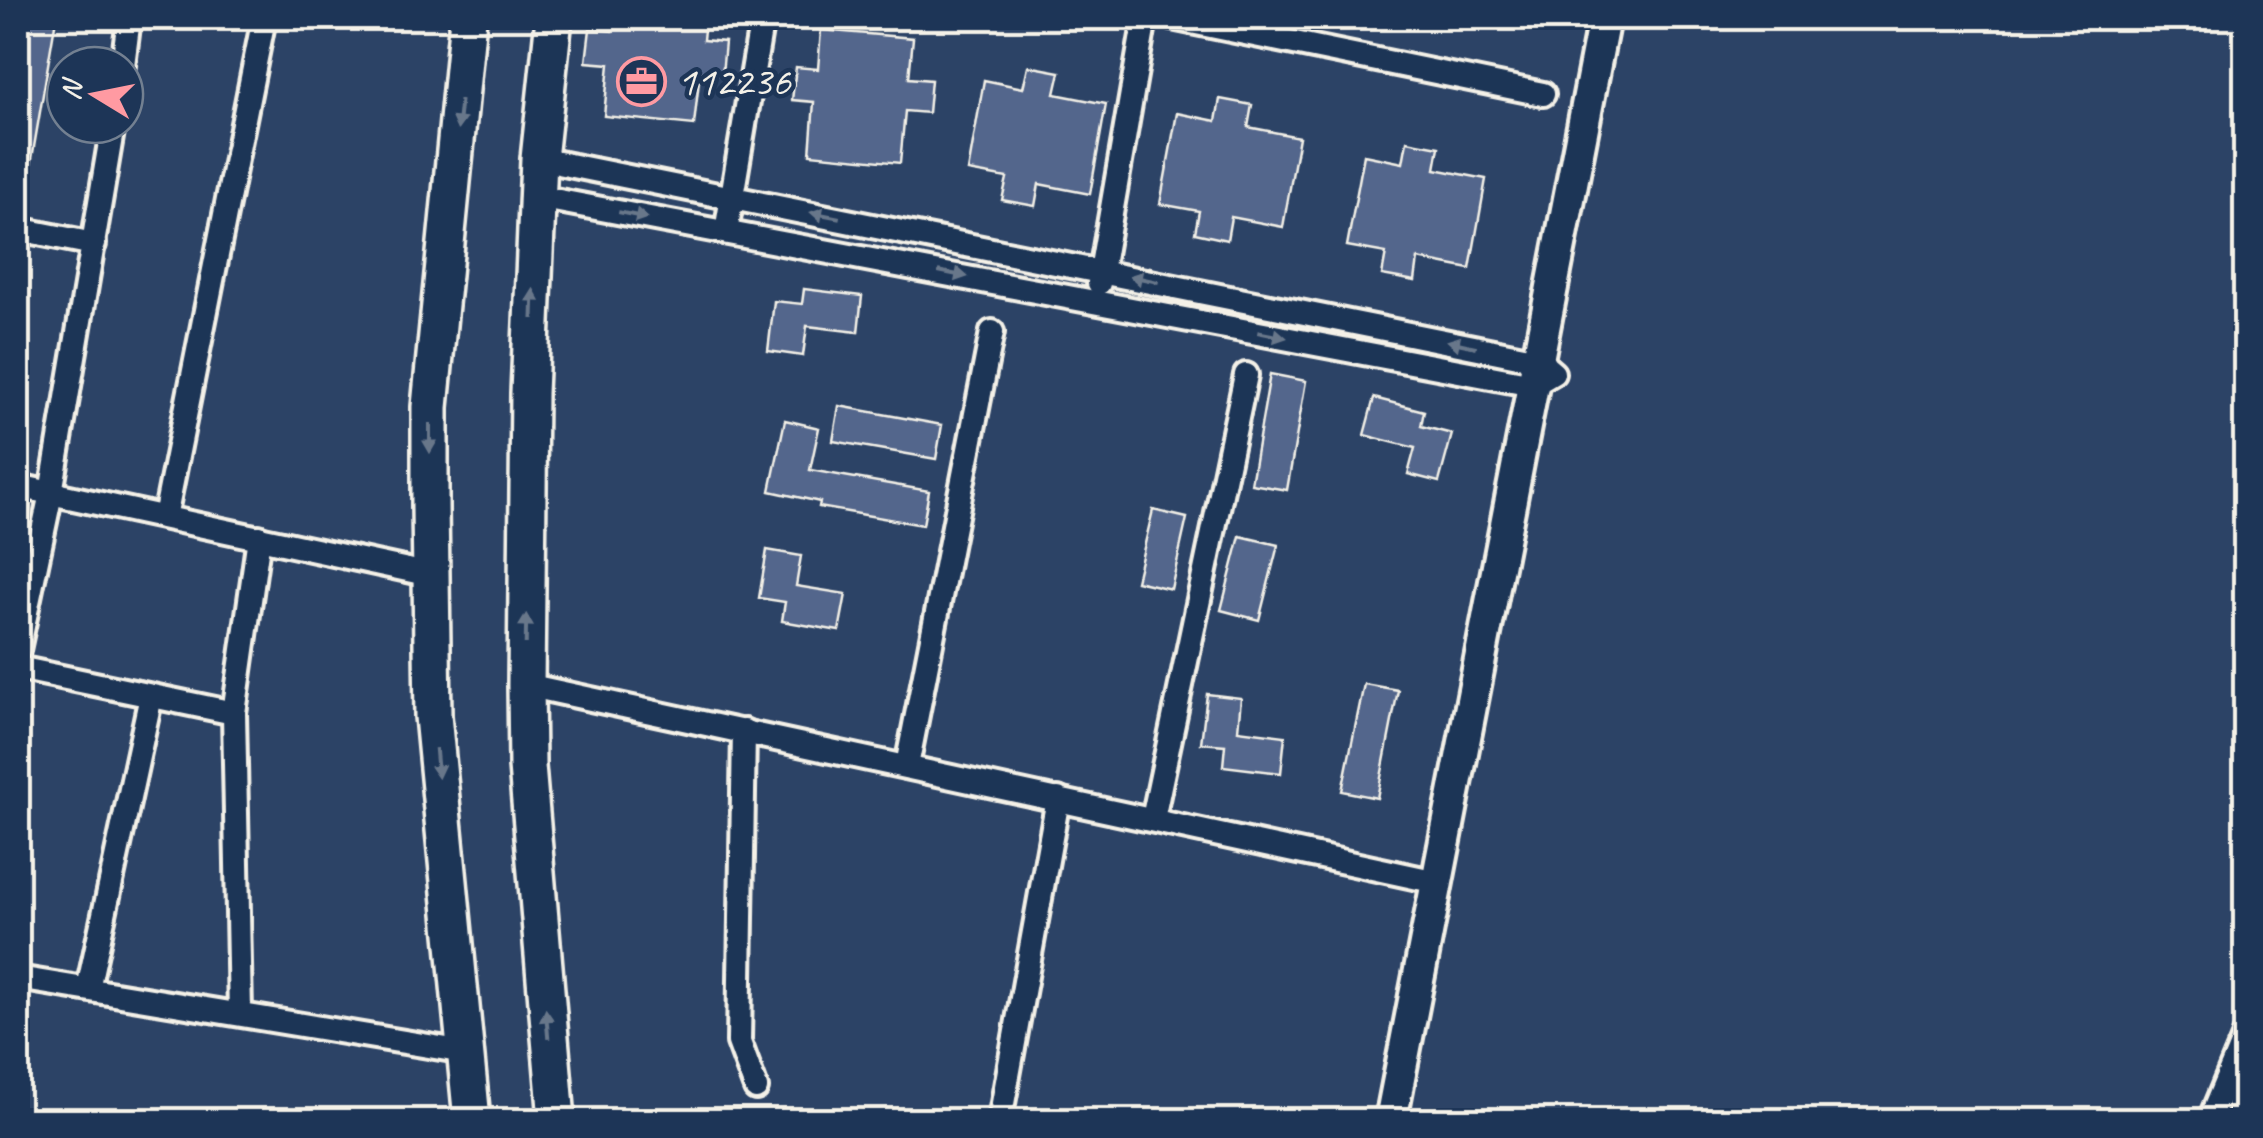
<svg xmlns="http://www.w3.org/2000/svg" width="2263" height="1138" font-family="Caveat,sans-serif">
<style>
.building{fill:#53668c;stroke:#f4f1e8;stroke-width:2.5}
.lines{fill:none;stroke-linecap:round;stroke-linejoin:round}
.street-casing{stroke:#f4f1e8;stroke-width:30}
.secondary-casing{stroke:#f4f1e8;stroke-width:38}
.primary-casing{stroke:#f4f1e8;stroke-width:42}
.street{stroke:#1d3557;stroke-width:22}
.secondary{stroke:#1d3557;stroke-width:30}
.primary{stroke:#1d3557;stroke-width:35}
.oneway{fill:#68778a}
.labels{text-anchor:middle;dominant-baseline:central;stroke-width:9;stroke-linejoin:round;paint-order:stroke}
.poi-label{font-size:42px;fill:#f4f1e8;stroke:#1d3557;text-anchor:start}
</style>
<rect width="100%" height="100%" fill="#2c4366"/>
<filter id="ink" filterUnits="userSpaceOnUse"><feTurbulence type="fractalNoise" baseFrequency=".01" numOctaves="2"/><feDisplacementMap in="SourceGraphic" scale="20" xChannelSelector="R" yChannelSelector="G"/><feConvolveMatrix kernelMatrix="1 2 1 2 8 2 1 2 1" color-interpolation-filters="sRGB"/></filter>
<g filter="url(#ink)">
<g class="building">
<path d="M18 18H56L27 188H18Z"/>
<path d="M613 18H705L703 40 725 42 722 75 700 72 694 125 604 116 609 64 586 62 590 29 612 31Z"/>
<path d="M821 30 913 38 909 78 931 80 928 113 905 111 900 163 810 154 814 102 792 100 796 67 818 69Z"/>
<path d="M1028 66 1060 72 1055 94 1106 104 1090 194 1039 184 1035 206 1002 200 1007 178 968 171 984 80 1023 88Z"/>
<path d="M1220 99 1252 105 1248 127 1299 137 1283 227 1231 217 1227 240 1195 233 1199 211 1160 204 1177 113 1216 121Z"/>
<path d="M1407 141 1439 147 1435 169 1486 179 1470 269 1418 259 1415 281 1382 275 1386 253 1347 246 1364 155 1403 163Z"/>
<path d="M804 289 862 296 858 332 807 326 803 356 768 351 774 301 802 304Z"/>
<path d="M1270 374 1306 381 1287 490 1251 484Z"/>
<path d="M1374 398 1424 411 1421 426 1452 434 1439 482 1408 474 1415 448 1364 435Z"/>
<path d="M839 406 942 425 936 459 833 441Z"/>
<path d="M785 420 819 428 810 470 929 491 923 525 819 507 820 502 770 491Z"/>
<path d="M1153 510 1187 518 1171 589 1136 581Z"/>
<path d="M1240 536 1278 545 1259 620 1221 610Z"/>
<path d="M767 550 801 556 796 586 846 594 839 631 782 621 785 602 759 598Z"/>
<path d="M1364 684 1398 690 1377 798 1342 791Z"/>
<path d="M1207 694 1241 698 1238 730 1285 736 1281 773 1223 766 1225 745 1201 743Z"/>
</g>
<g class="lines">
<defs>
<g id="street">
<path d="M1172 18 1543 94"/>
<path d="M123 65 129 18"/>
<path d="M538 197 1533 385 1553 373 1538 360 539 159"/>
<path d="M18 229 94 244"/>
<path d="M726 232 762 18"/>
<path d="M1099 283 1145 18"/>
<path d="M18 486 431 575"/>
<path d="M165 517 264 18"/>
<path d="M18 650 51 493 113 125"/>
<path d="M18 668 234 713"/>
<path d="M526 685 1437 882"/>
<path d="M744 731 739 1042 756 1088"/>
<path d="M907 766 992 332"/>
<path d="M1153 819 1246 375"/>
<path d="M18 978 465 1052"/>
<path d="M88 989 151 696"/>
<path d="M240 1013 234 713 259 537"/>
<path d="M1000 1120 1058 799"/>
<path d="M2210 1120 2246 1033"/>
</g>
<path id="secondary" d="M1391 1120 1604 18"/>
<g id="primary">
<path d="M468 18 430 407V506L433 716 472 1120"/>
<path d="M554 18 539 159 529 393 526 685 527 766 557 1120"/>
</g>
</defs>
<use href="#street" class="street-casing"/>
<use href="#secondary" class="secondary-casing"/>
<use href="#primary" class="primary-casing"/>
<use href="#street" class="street"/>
<use href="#secondary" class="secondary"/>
<use href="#primary" class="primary"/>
</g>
<defs><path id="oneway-solid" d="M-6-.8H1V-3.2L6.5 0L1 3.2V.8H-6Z" transform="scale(2.5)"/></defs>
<g class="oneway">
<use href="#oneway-solid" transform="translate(459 115) rotate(96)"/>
<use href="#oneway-solid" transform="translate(633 215) rotate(11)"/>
<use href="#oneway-solid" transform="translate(825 215) rotate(-169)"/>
<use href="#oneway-solid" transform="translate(953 274) rotate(11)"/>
<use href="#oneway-solid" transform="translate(1144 279) rotate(-168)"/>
<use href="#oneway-solid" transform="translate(533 304) rotate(-88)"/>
<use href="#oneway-solid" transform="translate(1272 335) rotate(11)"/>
<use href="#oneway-solid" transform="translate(1462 344) rotate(-168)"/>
<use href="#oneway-solid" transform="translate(430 438) rotate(90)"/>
<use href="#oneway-solid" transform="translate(526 629) rotate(-89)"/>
<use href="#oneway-solid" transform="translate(437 763) rotate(85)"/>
<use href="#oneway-solid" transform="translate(547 1024) rotate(-95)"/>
</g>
</g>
<defs>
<symbol id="office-ring" viewBox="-11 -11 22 22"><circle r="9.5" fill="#1d3557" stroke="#ff9aa2" stroke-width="1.5"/><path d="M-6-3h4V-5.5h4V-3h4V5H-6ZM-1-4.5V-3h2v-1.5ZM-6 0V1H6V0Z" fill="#ff9aa2"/></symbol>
</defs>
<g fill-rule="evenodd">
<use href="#office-ring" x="614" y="54" width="55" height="55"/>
</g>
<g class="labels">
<g class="poi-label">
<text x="677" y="81">112236</text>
</g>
</g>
<rect width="2263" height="1138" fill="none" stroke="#1d3557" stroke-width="60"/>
<rect x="30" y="30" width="2203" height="1078" fill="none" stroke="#f4f1e8" stroke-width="4" filter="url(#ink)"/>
<g transform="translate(95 95) rotate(280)"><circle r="48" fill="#1d3557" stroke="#738091" stroke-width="2.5"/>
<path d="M0-8L18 38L0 25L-18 38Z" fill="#ff9aa2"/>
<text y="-15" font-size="28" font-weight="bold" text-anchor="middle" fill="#f4f1e8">N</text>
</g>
</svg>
